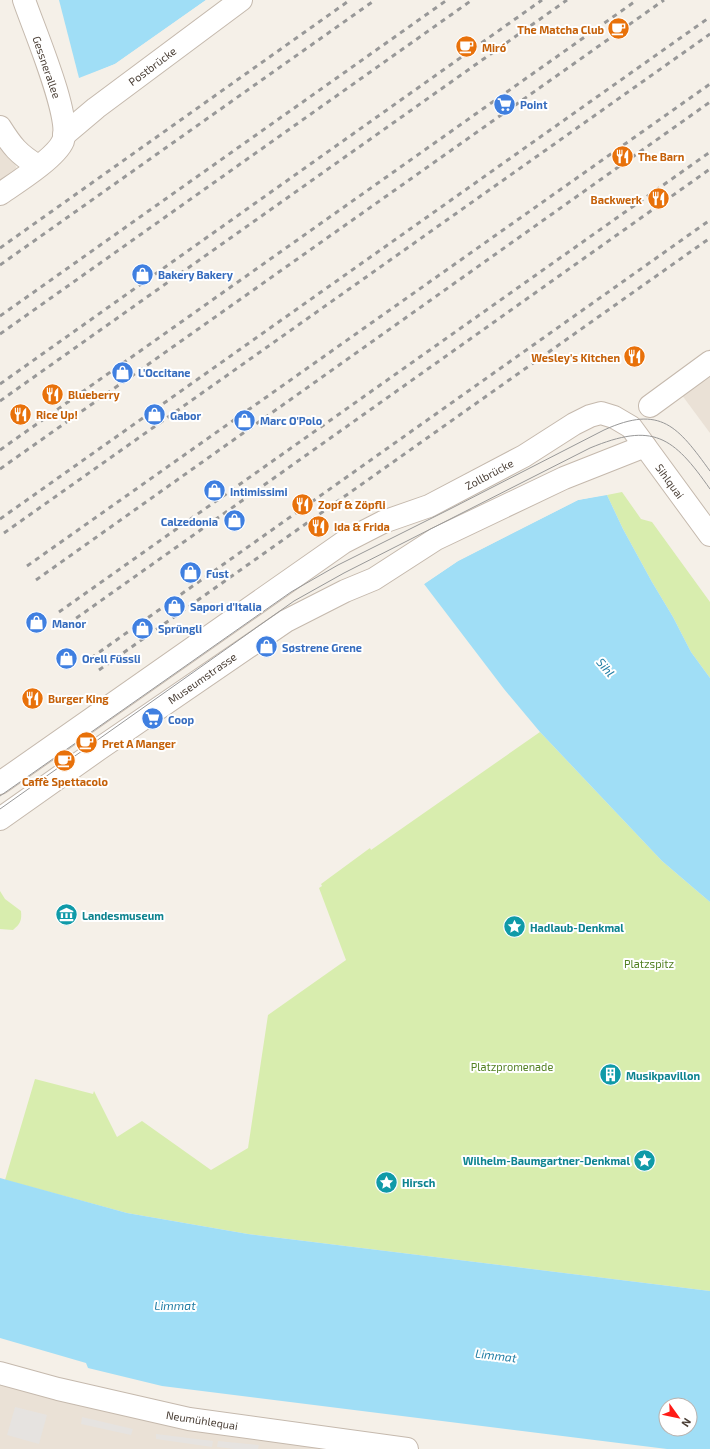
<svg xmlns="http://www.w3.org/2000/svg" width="710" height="1449" font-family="'Exo 2',sans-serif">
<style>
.residential{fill:#eae1d6}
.green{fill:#d8edae}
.parking{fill:#e6e3e0}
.water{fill:#a0def6;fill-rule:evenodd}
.pier{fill:#f5f0e8}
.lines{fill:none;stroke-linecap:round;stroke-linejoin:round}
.minor-casing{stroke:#c5b9ad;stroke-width:24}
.minor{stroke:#fff;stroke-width:22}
.tram{stroke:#989898;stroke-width:1}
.rail{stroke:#989898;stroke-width:3;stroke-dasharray:5 5;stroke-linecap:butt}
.labels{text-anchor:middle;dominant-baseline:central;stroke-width:4;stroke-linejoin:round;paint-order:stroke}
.food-label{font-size:11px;font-weight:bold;fill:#c56008;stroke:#fff;text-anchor:start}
.street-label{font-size:11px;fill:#4a3f36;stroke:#fff}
.shop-label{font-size:11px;font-weight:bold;fill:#366cbe;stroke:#fff;text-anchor:start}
.culture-label{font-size:11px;font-weight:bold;fill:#0d838f;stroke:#fff;text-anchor:start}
.park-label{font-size:11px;fill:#538124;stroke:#fff}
.water-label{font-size:12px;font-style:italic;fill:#227ea5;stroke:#fff}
</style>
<rect width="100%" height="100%" fill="#f5f0e8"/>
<g class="residential">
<path d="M0 122 19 175 0 189Z"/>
<path d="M710 349V433L670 379Z"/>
<path d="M0 1374 393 1449H0Z"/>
</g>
<g class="green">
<path d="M622 492 641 519 652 522 710 602V678L691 652 673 617 652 582 623 529 607 495Z"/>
<path d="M540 732 662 861 710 902V1291L248 1234 127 1213 5 1180 35 1079 93 1094 94 1091 117 1137 142 1121 211 1170 248 1148 268 1015 346 960 319 888 322 886 321 884 370 848 371 850Z"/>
<path d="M0 891 5 899 21 911C22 921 20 924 13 930L0 929Z"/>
</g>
<g class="parking">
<path d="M15 1407 47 1415 39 1444 7 1435Z"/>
<path d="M82 1417 133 1429 131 1435 81 1424Z"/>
<path d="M156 1434 213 1441 212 1447 156 1439Z"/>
<path d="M218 1441 259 1445 258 1449H235L217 1447Z"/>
</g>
<g class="water">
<path d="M59 0H206L115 64 79 78Z"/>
<path d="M607 495 623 529 652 582 673 617 691 652 710 678V902L662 861 540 732 504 689 424 584 458 561 578 500Z"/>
<path d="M0 1178 127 1213 248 1234 710 1291V1449H667L162 1386 88 1368 86 1363 0 1338ZM666 1405H690V1429H666Z"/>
</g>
<g class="pier">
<path d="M206 0H208V2L116 66 80 80 79 79 115 64Z"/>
<path d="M607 493 609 494 578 500 458 561 424 584 423 582 457 559 577 498Z"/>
</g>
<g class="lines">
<defs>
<g id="minor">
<path d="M0 127C12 146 18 154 38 166"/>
<path d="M64 135 96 108 241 0"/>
<path d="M0 194C16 183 56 158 63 141 72 117 33 27 24 0"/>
<path d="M650 406 710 362"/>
<path d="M0 783 344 542 383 522 429 506 524 456 574 424 590 416 601 413 614 417 631 427 710 535"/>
<path d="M0 819 99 749 286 621 345 591 374 579 436 539 564 478 645 446"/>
<path d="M0 1373 58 1389 189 1419 407 1449"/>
</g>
</defs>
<use href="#minor" class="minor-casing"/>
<use href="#minor" class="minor"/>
<g class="tram">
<path d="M0 796 291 592 338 565 452 508 604 430C661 404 678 427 710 471"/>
<path d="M0 809 294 601 344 573 590 448C653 422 673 436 710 489"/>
</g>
<g class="rail">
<path d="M0 248 350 0"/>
<path d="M0 265 375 0"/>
<path d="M0 316 447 0"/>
<path d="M0 334 472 0"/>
<path d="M0 384 542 0"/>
<path d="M0 401 567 0"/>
<path d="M0 450 637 0"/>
<path d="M0 469 664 0"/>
<path d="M0 519 710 17"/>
<path d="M4 533 710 34"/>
<path d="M27 566 710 84"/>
<path d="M36 580 710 102"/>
<path d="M59 612 710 152"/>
<path d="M68 624 710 169"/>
<path d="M91 658 710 220"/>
<path d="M99 670 710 238"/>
</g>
</g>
<defs>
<symbol id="cafe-disc" viewBox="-11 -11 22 22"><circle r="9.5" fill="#e8710a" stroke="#fff"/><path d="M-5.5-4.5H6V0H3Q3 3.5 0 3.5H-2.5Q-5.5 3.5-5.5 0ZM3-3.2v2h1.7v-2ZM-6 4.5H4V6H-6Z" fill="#fff"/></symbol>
<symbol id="supermarket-disc" viewBox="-11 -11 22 22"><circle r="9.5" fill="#3f7fe0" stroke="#fff"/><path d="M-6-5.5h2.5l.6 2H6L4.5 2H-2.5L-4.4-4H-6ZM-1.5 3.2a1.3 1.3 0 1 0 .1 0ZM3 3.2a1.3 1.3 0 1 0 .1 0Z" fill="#fff"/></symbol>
<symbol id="restaurant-disc" viewBox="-11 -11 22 22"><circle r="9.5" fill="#e8710a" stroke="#fff"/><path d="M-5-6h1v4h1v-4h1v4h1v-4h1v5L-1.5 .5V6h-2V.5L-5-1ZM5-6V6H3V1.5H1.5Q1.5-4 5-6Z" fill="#fff"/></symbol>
<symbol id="shop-disc" viewBox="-11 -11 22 22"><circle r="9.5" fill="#3f7fe0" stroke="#fff"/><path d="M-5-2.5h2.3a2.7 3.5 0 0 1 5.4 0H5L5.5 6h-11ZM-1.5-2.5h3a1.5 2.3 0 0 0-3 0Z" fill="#fff"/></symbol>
<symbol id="museum-disc" viewBox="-11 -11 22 22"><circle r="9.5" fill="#0f9aa8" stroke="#fff"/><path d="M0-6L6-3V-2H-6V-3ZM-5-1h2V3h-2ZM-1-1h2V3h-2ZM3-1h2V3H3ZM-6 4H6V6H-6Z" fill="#fff"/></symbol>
<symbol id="sight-disc" viewBox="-11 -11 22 22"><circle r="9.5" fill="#0f9aa8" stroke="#fff"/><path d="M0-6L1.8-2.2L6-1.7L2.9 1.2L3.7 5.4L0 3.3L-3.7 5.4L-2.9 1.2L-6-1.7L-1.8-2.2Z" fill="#fff"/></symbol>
<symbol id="building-disc" viewBox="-11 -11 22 22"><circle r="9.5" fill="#0f9aa8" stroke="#fff"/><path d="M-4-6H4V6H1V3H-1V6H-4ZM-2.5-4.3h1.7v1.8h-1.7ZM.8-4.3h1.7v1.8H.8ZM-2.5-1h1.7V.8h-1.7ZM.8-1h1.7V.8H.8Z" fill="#fff"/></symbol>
</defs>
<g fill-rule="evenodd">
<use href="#cafe-disc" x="606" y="16" width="25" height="25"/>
<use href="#cafe-disc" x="454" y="34" width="25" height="25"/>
<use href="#supermarket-disc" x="492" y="92" width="25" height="25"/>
<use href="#restaurant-disc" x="610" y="144" width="25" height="25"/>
<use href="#restaurant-disc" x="646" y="186" width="25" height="25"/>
<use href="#shop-disc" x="130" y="262" width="25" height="25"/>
<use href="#restaurant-disc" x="622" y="344" width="25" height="25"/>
<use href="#shop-disc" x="110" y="360" width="25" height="25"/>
<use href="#restaurant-disc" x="40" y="382" width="25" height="25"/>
<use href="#restaurant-disc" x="8" y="402" width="25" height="25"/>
<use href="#shop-disc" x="142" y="402" width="25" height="25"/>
<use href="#shop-disc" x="232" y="408" width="25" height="25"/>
<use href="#shop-disc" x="202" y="478" width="25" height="25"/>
<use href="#restaurant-disc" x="290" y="492" width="25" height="25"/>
<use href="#shop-disc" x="222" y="508" width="25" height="25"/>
<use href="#restaurant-disc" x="306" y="514" width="25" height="25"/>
<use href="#shop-disc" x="178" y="560" width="25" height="25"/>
<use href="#shop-disc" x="162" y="594" width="25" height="25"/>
<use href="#shop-disc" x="24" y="610" width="25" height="25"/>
<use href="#shop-disc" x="130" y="616" width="25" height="25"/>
<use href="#shop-disc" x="254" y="634" width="25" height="25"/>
<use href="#shop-disc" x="54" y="646" width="25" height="25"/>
<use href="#restaurant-disc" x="20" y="686" width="25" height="25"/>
<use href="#supermarket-disc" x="140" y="706" width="25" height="25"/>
<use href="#cafe-disc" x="74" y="730" width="25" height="25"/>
<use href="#cafe-disc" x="52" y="748" width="25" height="25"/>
<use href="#museum-disc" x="54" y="902" width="25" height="25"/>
<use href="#sight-disc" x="502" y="914" width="25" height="25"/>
<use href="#building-disc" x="598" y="1062" width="25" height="25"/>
<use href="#sight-disc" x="632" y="1148" width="25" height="25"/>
<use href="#sight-disc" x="374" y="1170" width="25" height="25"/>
</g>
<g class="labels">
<g class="food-label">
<text x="604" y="29" text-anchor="end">The Matcha Club</text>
<text x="482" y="47">Miró</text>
<text x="638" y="156">The Barn</text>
<text x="642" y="199" text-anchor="end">Backwerk</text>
<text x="620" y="357" text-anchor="end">Wesley's Kitchen</text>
<text x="68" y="394">Blueberry</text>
<text x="36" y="414">Rice Up!</text>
<text x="318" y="504">Zopf &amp; Zöpfli</text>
<text x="334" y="526">Ida &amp; Frida</text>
<text x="48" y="698">Burger King</text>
<text x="102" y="743">Pret A Manger</text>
<text x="65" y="781" text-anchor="middle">Caffè Spettacolo</text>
</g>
<g class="street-label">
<text transform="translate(152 66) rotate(-37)">Postbrücke</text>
<text transform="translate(47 67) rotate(71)">Gessnerallee</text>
<text transform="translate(489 474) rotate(-28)">Zollbrücke</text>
<text transform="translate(670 481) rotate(54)">Sihlquai</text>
<text transform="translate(202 678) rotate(-35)">Museumstrasse</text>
<text transform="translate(202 1420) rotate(9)">Neumühlequai</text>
</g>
<g class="shop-label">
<text x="520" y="104">Point</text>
<text x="158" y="274">Bakery Bakery</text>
<text x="138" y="372">L'Occitane</text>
<text x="170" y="415">Gabor</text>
<text x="260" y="420">Marc O'Polo</text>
<text x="230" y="491">Intimissimi</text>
<text x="218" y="521" text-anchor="end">Calzedonia</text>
<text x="206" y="573">Fust</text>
<text x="190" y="606">Sapori d'Italia</text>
<text x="52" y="623">Manor</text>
<text x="158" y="628">Sprüngli</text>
<text x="282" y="647">Søstrene Grene</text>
<text x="82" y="658">Orell Füssli</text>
<text x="168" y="719">Coop</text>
</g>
<g class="culture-label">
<text x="82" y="915">Landesmuseum</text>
<text x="530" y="927">Hadlaub-Denkmal</text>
<text x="626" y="1075">Musikpavillon</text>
<text x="630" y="1160" text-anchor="end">Wilhelm-Baumgartner-Denkmal</text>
<text x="402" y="1182">Hirsch</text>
</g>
<g class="park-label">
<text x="649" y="963">Platzspitz</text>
<text x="512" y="1066">Platzpromenade</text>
</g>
<g class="water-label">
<text transform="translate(606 667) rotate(50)">Sihl</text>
<text x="175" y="1305">Limmat</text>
<text transform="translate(496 1355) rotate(7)">Limmat</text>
</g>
</g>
<g transform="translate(678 1417) rotate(123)"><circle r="19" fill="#ffffff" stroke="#b7b2af"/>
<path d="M0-3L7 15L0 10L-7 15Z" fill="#ff1b16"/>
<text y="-6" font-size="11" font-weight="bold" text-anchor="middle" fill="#4a3f36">N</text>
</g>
</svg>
